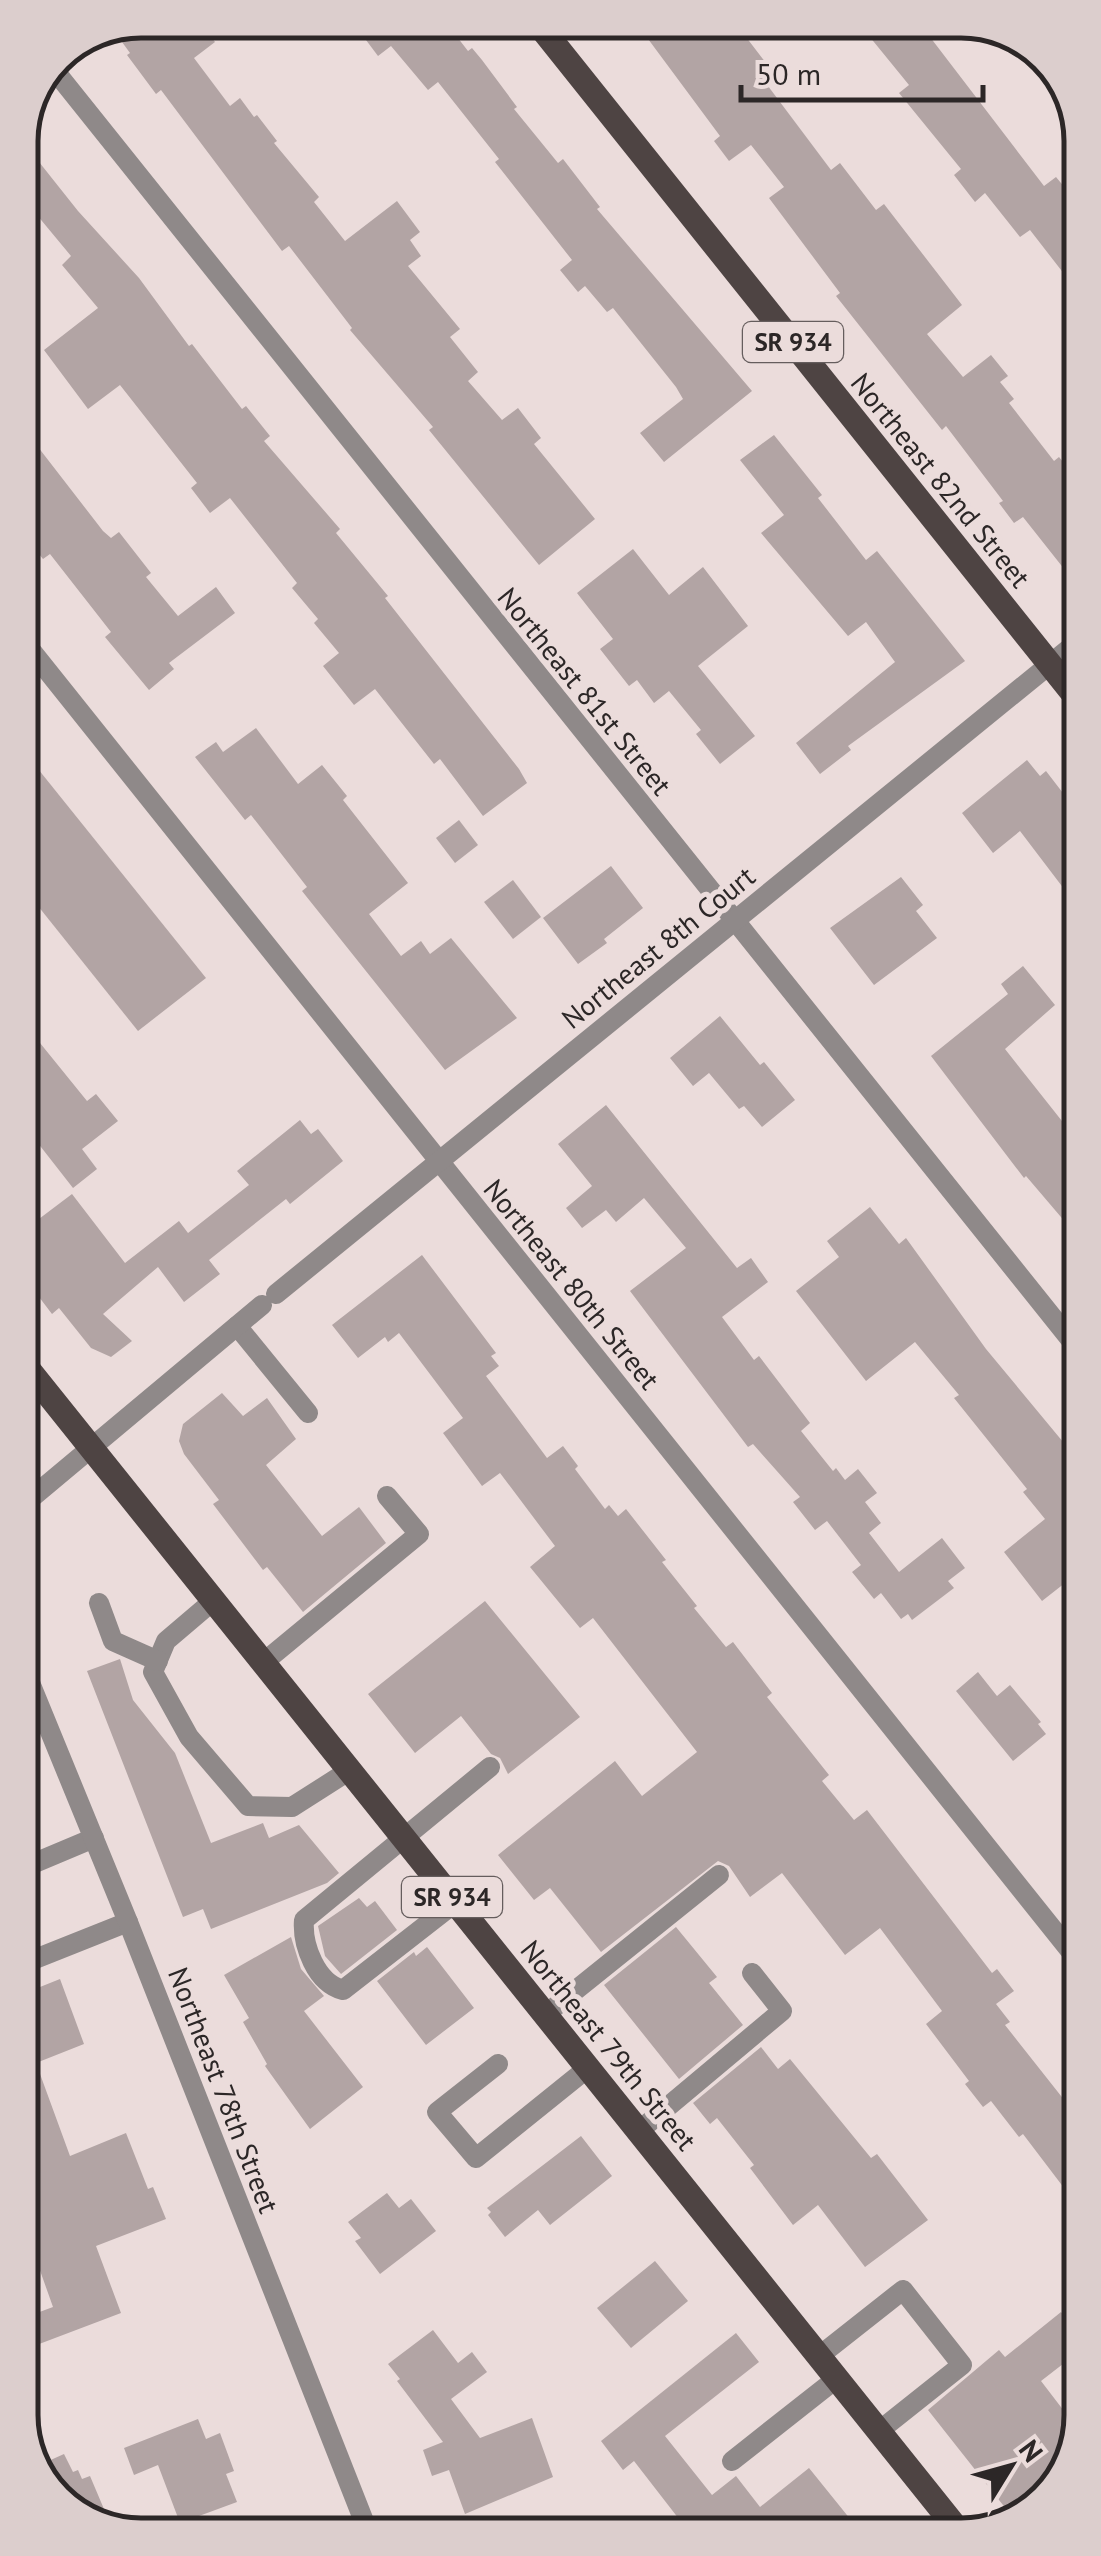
<svg xmlns="http://www.w3.org/2000/svg" width="1101" height="2556" font-family="'PT Sans',sans-serif">
<style>
.building{fill:#b2a4a4}
.lines{fill:none;stroke-linecap:round;stroke-linejoin:round}
.service{stroke:#8f8989;stroke-width:20}
.minor{stroke:#8f8989;stroke-width:20}
.primary{stroke:#4e4443;stroke-width:25}
.labels{text-anchor:middle;dominant-baseline:central;stroke-width:10;stroke-linejoin:round;paint-order:stroke}
.shield{fill:#ebdcdb;stroke:#655d5d;stroke-width:2.5}
.shield-label{font-size:25px;font-weight:bold;fill:#2c2727}
.street-label{font-size:28px;fill:#2c2727;stroke:#ebdcdb}
.rim{fill:none;stroke:#2c2727;stroke-width:5}
</style>
<rect width="100%" height="100%" fill="#ebdcdb"/>
<g class="building">
<path d="M140 20H198L215 42 194 58 230 106 240 98 254 117 257 115 277 141 274 143 319 197 314 202 345 241 397 201 420 232 410 240 421 256 408 266 460 329 450 337 478 372 468 381 502 420 518 408 541 438 534 444 595 519 539 565 429 430 433 427 350 330 352 328 289 246 282 251 161 90 156 94 127 55 130 53 114 31Z"/>
<path d="M351 20H444L468 51 472 48 482 60 517 107 514 109 558 163 563 159 600 207 597 209 752 391 664 462 640 433 683 399 676 387 613 308 607 312 585 286 578 292 560 270 572 260 495 162 499 159 438 82 428 90 391 46 378 56Z"/>
<path d="M634 20H733L769 67 759 74 831 170 840 163 876 210 884 204 962 305 927 334 963 377 991 355 1008 376 1000 382 1014 399 1009 403 1054 461 1059 457 1076 478V584L1023 517 1014 523 999 503 1003 501 946 426 942 430 836 296 840 293 769 198 784 187 751 145 729 161 714 141 720 136Z"/>
<path d="M856 20H917L1044 186 1056 177 1075 200V288L1030 230 1020 237 985 193 975 202 954 175 961 169 899 93 909 85Z"/>
<path d="M20 138 78 211 139 278 189 346 192 344 242 409 246 406 270 436 264 441 340 529 336 533 388 596 385 598 519 769 527 783 483 816 440 759 434 764 375 689 354 705 323 666 339 653 314 623 318 619 292 588 297 583 230 498 210 513 191 488 197 483 120 385 88 409 44 350 98 308 62 265 71 256 32 209 20 218Z"/>
<path d="M21 425 103 531 111 538 119 532 151 573 146 577 178 616 216 587 235 613 169 663 174 669 149 690 105 637 111 632 50 554 43 559 23 534 34 525 21 509Z"/>
<path d="M774 435 822 495 818 498 866 560 877 551 965 661 848 746 851 750 820 774 796 743 895 662 866 622 848 636 761 533 784 515 740 460Z"/>
<path d="M633 549 669 595 703 567 748 626 698 666 755 736 720 764 696 734 701 730 669 691 654 703 637 680 629 686 600 649 613 639 577 593Z"/>
<path d="M256 728 298 784 322 765 347 796 343 800 408 883 369 914 401 956 421 941 430 954 451 938 517 1018 445 1070 302 891 307 887 251 815 245 820 195 757 216 742 223 752Z"/>
<path d="M22 749 206 978 138 1031 22 886Z"/>
<path d="M1027 760 1040 776 1046 771 1076 810 1077 906 1020 831 993 853 962 813Z"/>
<path d="M459 820 478 845 455 863 436 838Z"/>
<path d="M611 866 643 908 604 939 607 943 578 964 543 918Z"/>
<path d="M901 877 923 905 916 911 937 938 874 985 830 928Z"/>
<path d="M513 880 541 917 513 939 484 902Z"/>
<path d="M1023 966 1055 1005 1005 1049 1077 1140 1078 1237 1026 1176 1024 1178 931 1056 1008 994 1001 984Z"/>
<path d="M720 1016 760 1065 764 1062 795 1100 762 1127 744 1106 739 1109 709 1073 693 1086 670 1058Z"/>
<path d="M23 1022 87 1101 96 1094 118 1121 82 1149 97 1169 73 1188 23 1124Z"/>
<path d="M606 1105 737 1268 751 1258 768 1282 722 1317 754 1360 759 1356 810 1423 801 1431 833 1471 836 1468 845 1480 858 1469 877 1493 865 1502 881 1523 869 1533 899 1572 942 1538 965 1568 948 1581 954 1588 912 1620 908 1614 901 1619 881 1593 874 1599 852 1572 861 1565 827 1521 815 1530 793 1502 800 1497 753 1444 748 1447 630 1291 686 1248 644 1198 616 1222 606 1210 582 1228 566 1208 592 1186 558 1144Z"/>
<path d="M300 1120 311 1134 318 1129 343 1161 290 1204 286 1199 209 1260 220 1274 184 1302 158 1267 103 1314 132 1341 111 1357 91 1348 59 1308 52 1314 23 1276V1231L72 1194 125 1263 179 1221 188 1233 249 1185 237 1171Z"/>
<path d="M870 1207 899 1244 906 1238 986 1349 1078 1460 1079 1572 1042 1601 1004 1552 1045 1519 1023 1492 1027 1489 954 1398 959 1395 915 1342 866 1381 796 1291 839 1257 827 1241Z"/>
<path d="M422 1255 496 1353 491 1356 499 1366 486 1376 547 1458 563 1446 578 1466 575 1469 605 1509 609 1505 618 1516 626 1509 666 1560 662 1562 697 1606 694 1608 726 1647 733 1642 772 1693 767 1697 829 1775 822 1781 854 1820 867 1810 992 1973 997 1969 1014 1991 996 2004 1010 2022 1005 2025 1080 2120V2209L1023 2134 1019 2137 991 2101 983 2107 965 2084 969 2081 926 2024 942 2011 880 1928 845 1955 782 1873 750 1897 729 1866 718 1861 601 1952 550 1888 534 1900 498 1855 615 1761 642 1796 697 1752 593 1618 580 1628 530 1567 555 1546 500 1473 482 1486 443 1433 463 1418 399 1333 388 1342 385 1337 358 1358 332 1325Z"/>
<path d="M222 1393 243 1416 267 1398 296 1439 266 1465 322 1536 359 1507 386 1543 303 1612 267 1567 263 1570 213 1504 219 1500 184 1454 179 1441 183 1424Z"/>
<path d="M485 1601 580 1717 508 1774 500 1758 491 1754 461 1716 415 1753 368 1694Z"/>
<path d="M120 1659 133 1700 175 1753 211 1843 263 1823 269 1838 299 1825 339 1873 327 1883 211 1929 203 1909 183 1917 87 1671Z"/>
<path d="M978 1672 997 1696 1010 1685 1041 1722 1038 1724 1046 1734 1013 1761 956 1691Z"/>
<path d="M359 1898 367 1907 375 1901 397 1930 341 1974 325 1956 318 1926Z"/>
<path d="M676 1927 717 1977 709 1983 743 2025 679 2079 604 1985Z"/>
<path d="M291 1937 301 1969 324 1996 304 2011 363 2087 310 2129 265 2066 267 2064 243 2022 249 2018 224 1975Z"/>
<path d="M427 1947 474 2008 426 2045 377 1981 414 1952 416 1956Z"/>
<path d="M60 1979 84 2044 36 2063 70 2156 126 2133 148 2189 153 2187 166 2219 96 2246 121 2313 26 2349V2317L53 2307 26 2231 25 1993Z"/>
<path d="M761 2047 778 2069 790 2059 871 2158 877 2154 928 2220 865 2267 818 2205 793 2225 750 2168 754 2165 717 2118 710 2124 693 2103Z"/>
<path d="M581 2136 612 2176 550 2225 538 2210 505 2237 488 2215 491 2212 487 2208Z"/>
<path d="M387 2193 399 2208 411 2199 436 2231 380 2274 355 2241 361 2238 348 2222Z"/>
<path d="M655 2261 688 2301 631 2348 597 2308Z"/>
<path d="M1061 2312 1081 2338V2350L1041 2381 1077 2428 1057 2489 1014 2519 928 2410 999 2350 1005 2357Z"/>
<path d="M433 2330 458 2363 472 2352 487 2372 451 2399 480 2438 532 2418 553 2477 465 2514 449 2470 432 2476 423 2450 443 2442 397 2381 400 2379 388 2364Z"/>
<path d="M736 2333 759 2362 665 2436 712 2495 736 2476 760 2507 809 2468 859 2530 689 2532 634 2461 623 2470 601 2441Z"/>
<path d="M198 2419 206 2439 220 2433 234 2471 226 2474 237 2502 180 2523 158 2465 134 2475 124 2448Z"/>
<path d="M64 2454 73 2472 78 2470 82 2479 90 2476 112 2528 67 2511 35 2467Z"/>
</g>
<g class="lines">
<g class="service">
<path d="M237 1326 308 1413"/>
<path d="M213 1601 166 1641 153 1672 189 1737 248 1806 292 1807 350 1770"/>
<path d="M99 1603 113 1641 158 1661"/>
<path d="M264 1662 419 1534 387 1496"/>
<path d="M25 1867 94 1838"/>
<path d="M456 1902 343 1990C316 1983 302 1945 304 1920L490 1767"/>
<path d="M25 1963 128 1922"/>
<path d="M546 2014 719 1875"/>
<path d="M498 2064 437 2112 476 2158 589 2067"/>
<path d="M640 2130 782 2011 752 1973"/>
<path d="M818 2357 903 2290 962 2365 879 2431"/>
<path d="M732 2461 836 2379"/>
</g>
<g class="minor">
<path d="M51 66 1078 1349"/>
<path d="M22 639 1080 1963"/>
<path d="M276 1294 1076 643"/>
<path d="M24 1504 262 1305"/>
<path d="M24 1668 128 1922 369 2534"/>
</g>
<g class="primary">
<path d="M535 20 1076 697"/>
<path d="M24 1364 958 2530"/>
</g>
</g>
<g class="labels">
<g class="shield">
<rect x="743" y="322" width="100" height="40" rx="8"/>
<rect x="402" y="1877" width="100" height="40" rx="8"/>
</g>
<g class="shield-label">
<text x="793" y="342">SR 934</text>
<text x="452" y="1897">SR 934</text>
</g>
<g class="street-label">
<text transform="translate(941 480) rotate(51)">Northeast 82nd Street</text>
<text transform="translate(585 691) rotate(51)">Northeast 81st Street</text>
<text transform="translate(658 947) rotate(-39)">Northeast 8th Court</text>
<text transform="translate(572 1284) rotate(51)">Northeast 80th Street</text>
<text transform="translate(609 2045) rotate(51)">Northeast 79th Street</text>
<text transform="translate(224 2090) rotate(69)">Northeast 78th Street</text>
</g>
</g>
<path d="M0 0H1101V2556H0ZM141 38H961A103 103 0 0 1 1064 141V2415A103 103 0 0 1 961 2518H141A103 103 0 0 1 38 2415V141A103 103 0 0 1 141 38Z" fill="#dccecd" fill-rule="evenodd"/>
<path class="rim" d="M141 38H961A103 103 0 0 1 1064 141V2415A103 103 0 0 1 961 2518H141A103 103 0 0 1 38 2415V141A103 103 0 0 1 141 38Z"/>
<g transform="translate(1011 2466) rotate(53)" stroke="#ebdcdb" stroke-width="8" paint-order="stroke">
<path d="M0-8L18 38L0 25L-18 38Z" fill="#2c2727"/>
<text y="-15" font-size="28" font-weight="bold" text-anchor="middle" fill="#2c2727">N</text>
</g>
<path d="M741 85v15h242v-15" fill="none" stroke="#2c2727" stroke-width="5"/>
<text x="756" y="85" font-size="30" fill="#2c2727" stroke="#ebdcdb" stroke-width="8" paint-order="stroke">50 m</text>
</svg>
